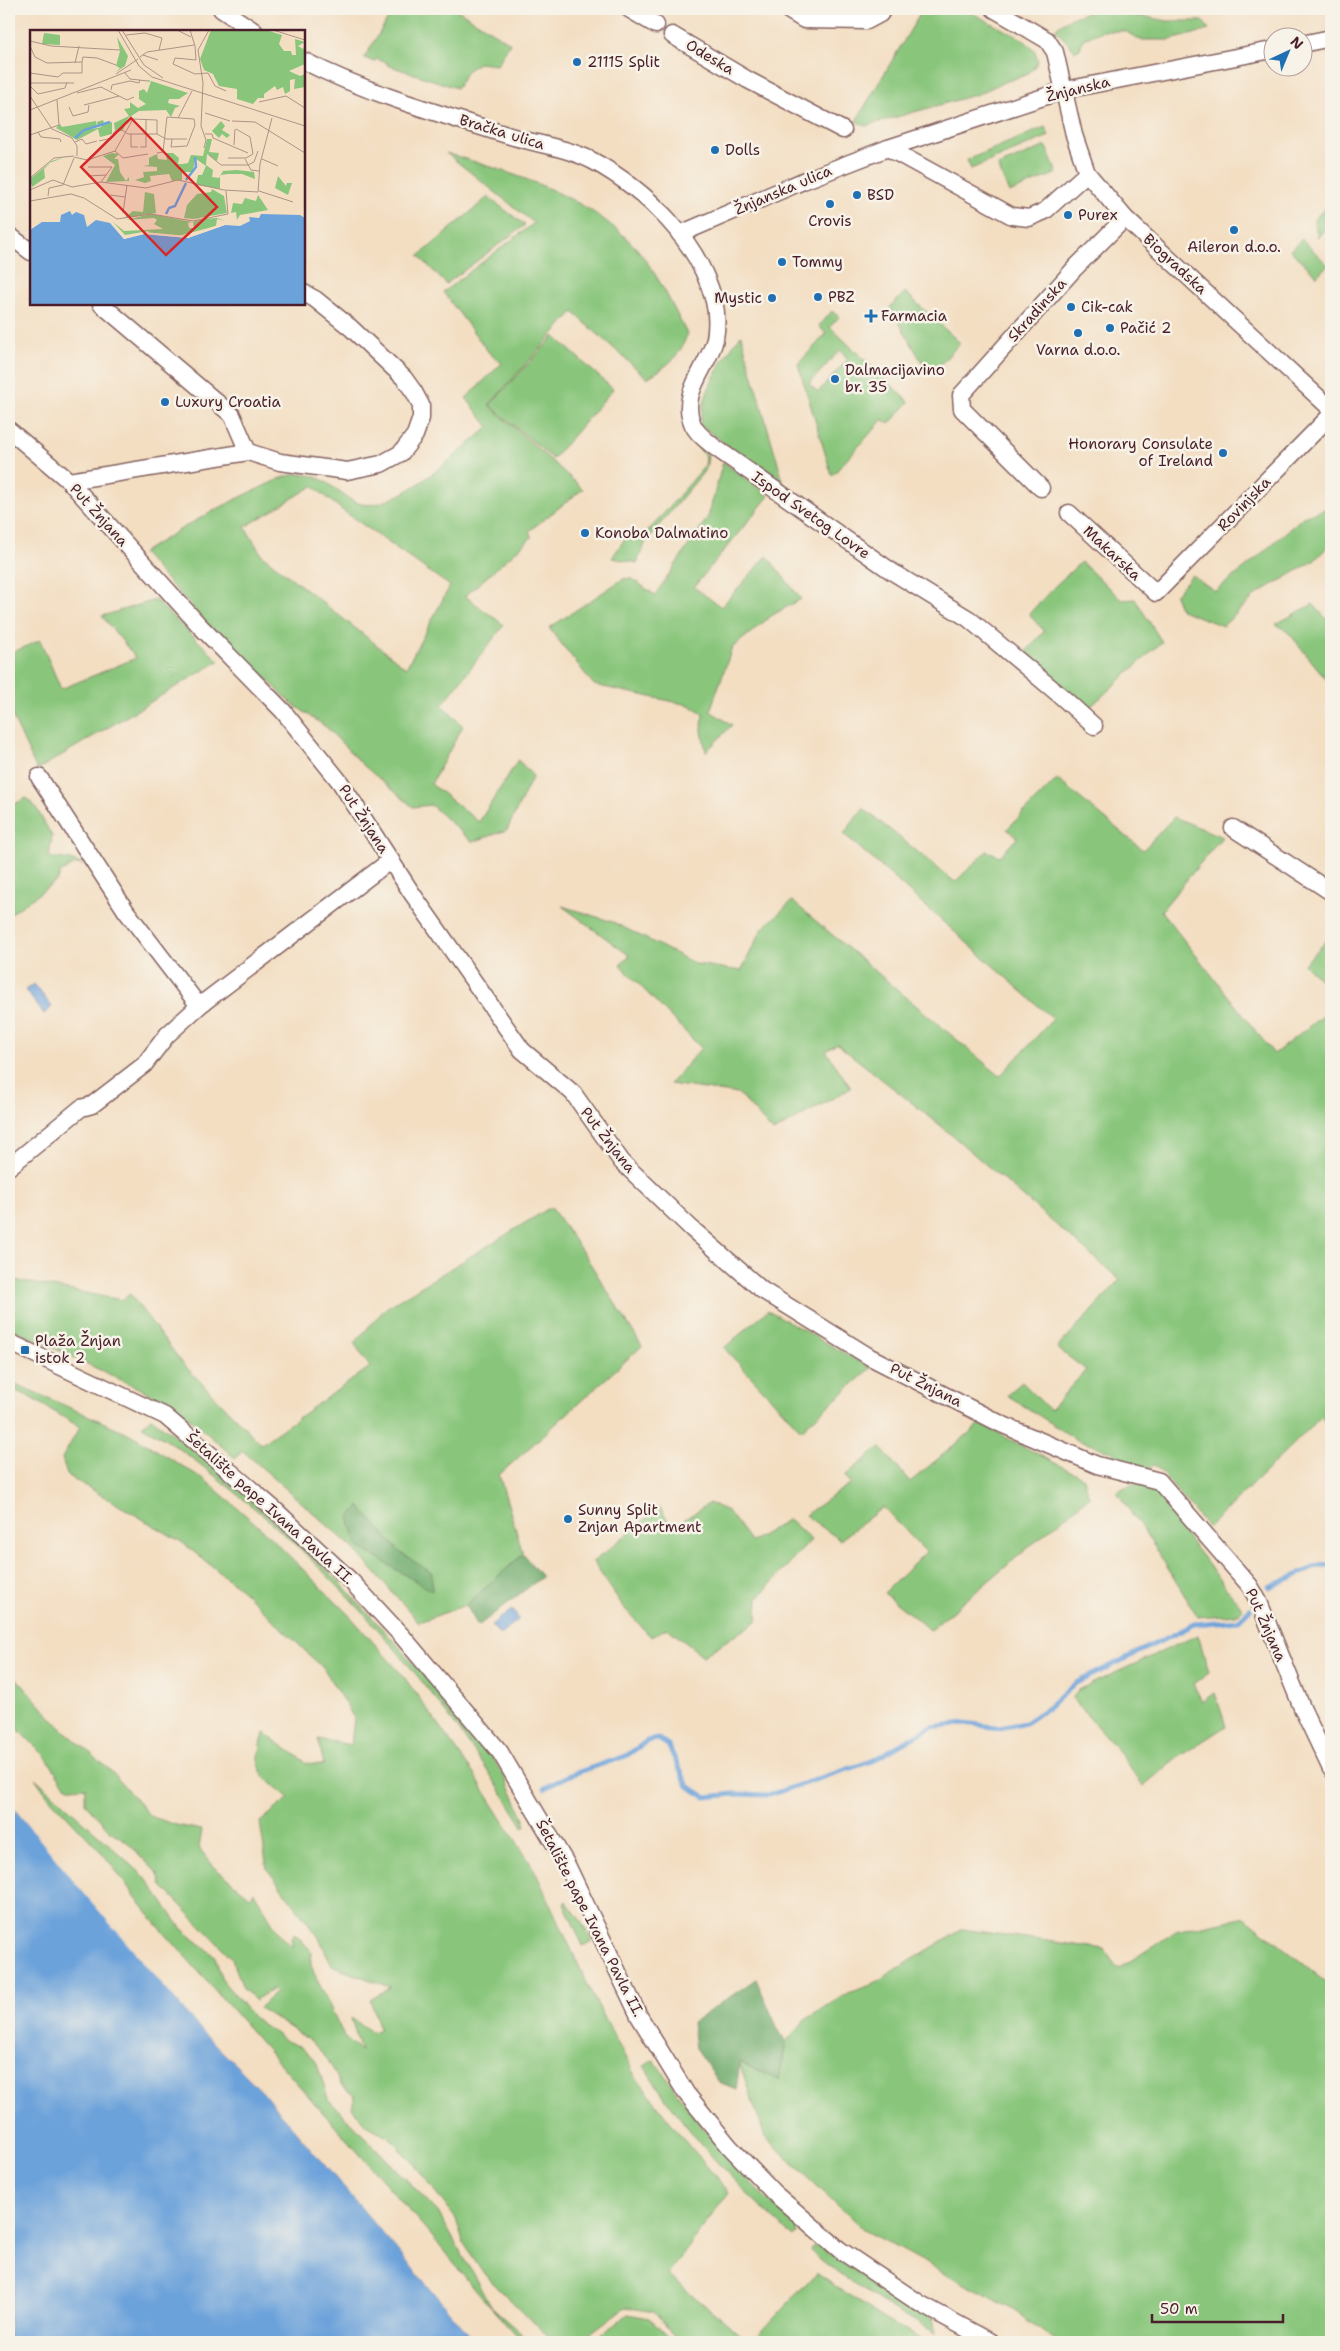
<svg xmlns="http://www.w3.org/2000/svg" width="1340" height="2351" font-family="'Shantell Sans',sans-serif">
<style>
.green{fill:#89c67c;stroke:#6a7254;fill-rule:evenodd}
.forest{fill:#6eab6c;stroke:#5c654c}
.water{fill:#6ca2da;stroke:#5b6082}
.pier{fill:#f3dec2}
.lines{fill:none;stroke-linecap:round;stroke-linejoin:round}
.stream{stroke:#6ca2da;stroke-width:5}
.street-casing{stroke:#856260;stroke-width:19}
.street{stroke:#fff;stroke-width:16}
.poi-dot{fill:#1f6fb2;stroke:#f7f3e8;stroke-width:2}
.labels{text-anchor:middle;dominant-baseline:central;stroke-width:5;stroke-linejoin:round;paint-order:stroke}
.street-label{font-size:15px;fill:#4a1f2b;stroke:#f7f3e8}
.poi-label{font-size:15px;fill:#4a1f2b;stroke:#f7f3e8;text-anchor:start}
.inset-river{fill:none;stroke:#6ca2da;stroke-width:2.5}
.inset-road{fill:none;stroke:#af9286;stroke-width:1}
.view{fill:#d62828;fill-opacity:0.15;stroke:#d62828;stroke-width:2.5}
.inset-edge{fill:none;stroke:#4a1f2b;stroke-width:2.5}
</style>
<rect width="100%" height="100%" fill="#f7f3e8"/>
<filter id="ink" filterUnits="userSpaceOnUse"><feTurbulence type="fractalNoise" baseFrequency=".02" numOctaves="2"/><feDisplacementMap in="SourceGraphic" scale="10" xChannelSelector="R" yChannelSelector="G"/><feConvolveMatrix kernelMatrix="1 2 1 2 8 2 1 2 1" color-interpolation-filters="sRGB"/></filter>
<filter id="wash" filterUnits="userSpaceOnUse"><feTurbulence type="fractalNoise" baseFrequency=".0096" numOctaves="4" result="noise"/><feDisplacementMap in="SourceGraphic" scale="20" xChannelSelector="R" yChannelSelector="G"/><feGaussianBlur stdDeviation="1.12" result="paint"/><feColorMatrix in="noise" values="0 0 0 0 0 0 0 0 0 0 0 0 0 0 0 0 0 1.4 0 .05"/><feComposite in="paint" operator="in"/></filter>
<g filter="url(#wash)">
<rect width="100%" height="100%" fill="#f3dec2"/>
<g class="green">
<path d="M394 9H456L510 43 497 65 478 63 467 71 457 88 387 65 388 63 376 59 374 62 364 58Z"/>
<path d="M923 9H964L1024 40 1035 51 1038 61 1033 69 1026 75 1004 82 978 94 865 126 856 121Z"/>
<path d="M1102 9 1168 21H1203L1209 30 1170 40H1140L1125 31H1103L1083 39 1080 49 1075 51 1057 31 1056 28C1069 16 1086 13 1102 9Z"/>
<path d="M1045 127 1049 136 971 169 967 160Z"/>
<path d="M1046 146 1057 173 1009 193 998 166Z"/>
<path d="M446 153C514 174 587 194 637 249 658 274 672 305 687 334 680 358 667 366 647 378L573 312 489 405 583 489 529 531 532 537 465 596 504 625 442 705 463 726 431 784 479 822 518 760 533 776 507 830 472 842 431 805 413 807 363 765 326 727 291 703 229 642 215 632 142 553C181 528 220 506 262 487 273 482 285 475 298 474 326 473 336 495 358 503 393 516 463 448 489 427L466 398 502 363 490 354 443 292 534 223ZM313 486 342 510 450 586 406 668 262 555 245 527Z"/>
<path d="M488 197 525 225 446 284 419 256Z"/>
<path d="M1331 201V212L1322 222 1324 230 1318 237 1314 220Z"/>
<path d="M1302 239 1328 265 1317 276 1290 250Z"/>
<path d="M905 292 960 343 930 376 890 307Z"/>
<path d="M832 311 839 317 830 327 909 402 889 424 883 419 832 476 798 364 826 334 819 326ZM840 350 848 359 818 392 809 384Z"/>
<path d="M741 335 785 488 700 425C703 391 720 362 741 335Z"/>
<path d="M554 336 613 389 553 459 490 405Z"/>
<path d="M694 438H697L708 456 706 469 646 541 637 563 612 558 630 531 644 536 705 466 706 457 692 440Z"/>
<path d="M723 462 769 496 694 587 721 607 767 556 801 599 771 616 732 648 710 711 732 725 706 752 702 730 703 713 689 705 594 685 549 628 623 579 631 578 655 595 708 517Z"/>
<path d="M1331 507V543L1314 561 1257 594 1223 626 1181 610 1175 595 1192 575 1215 591 1244 569 1303 517Z"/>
<path d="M1081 562 1122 600 1135 599 1162 642 1088 709 1024 654 1044 631 1029 614 1054 587Z"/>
<path d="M155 600 219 661 37 770 9 709V654L40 640 61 689 136 658 102 616Z"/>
<path d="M1313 604 1331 624V685L1289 633 1276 624Z"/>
<path d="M1057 779 1143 850 1174 817 1222 837 1161 911 1274 1054 1331 1009V1427L1321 1417 1208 1528 1155 1465 1142 1470 1118 1465 1113 1452 1077 1440 1007 1395 1022 1382 1050 1410 1086 1370 1057 1348 1120 1280 940 1125 837 1044 826 1051 851 1088 773 1132 739 1094 670 1084 701 1048 620 965 630 956 562 906 613 922 696 964 741 971 762 929 792 901 1000 1076 1053 1019 844 834 863 808 955 882 987 851 1000 856 1017 838 1007 829Z"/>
<path d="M26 798 35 806 52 836 49 857 71 860 83 865 75 864 60 873 58 880 9 915V807Z"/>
<path d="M1331 936V990L1304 964Z"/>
<path d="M551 1207 586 1257 642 1346 499 1475 523 1554 466 1605 419 1622 352 1547 243 1451 235 1458 186 1415 153 1395 9 1327V1279L122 1300 130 1294 183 1364 261 1444 370 1367 354 1343 386 1308Z"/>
<path d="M768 1310 871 1368 801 1430 724 1348Z"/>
<path d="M9 1381 130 1434 205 1480 264 1531 349 1615 404 1677 473 1773 534 1869 591 1992 635 2076 689 2146 729 2192 668 2275 750 2342 681 2341 670 2331 654 2312 625 2307 593 2331 583 2342H556L540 2329 485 2275 463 2242 456 2219 411 2160 386 2135 366 2125 352 2107 355 2096 342 2087 328 2060 311 2041 259 2008 276 1992 273 1989 255 2000 243 1988 232 1958 162 1886 158 1874 126 1841 110 1831 85 1803V1787L71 1788 63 1783 46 1757 20 1731 9 1725V1670L60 1727 111 1771 150 1816 176 1825 202 1830 199 1848 215 1868 250 1897 254 1892 281 1937 293 1947 291 1937 295 1933 312 1952 311 1964 314 1973 344 2036 361 2051 351 2018 372 2032 380 2029 370 1999 391 1987 333 1967 318 1936 267 1869 260 1822 289 1798C259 1773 253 1773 264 1733L307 1763 324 1765 318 1739 351 1745 354 1718 323 1668 242 1590 180 1541 67 1475 62 1458 80 1427 26 1395 9 1388Z"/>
<path d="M151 1418 180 1439 258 1506 335 1577 402 1650 488 1752C505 1775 516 1799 526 1825L524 1828C448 1703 354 1590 241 1497 209 1471 178 1445 142 1426Z"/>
<path d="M980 1424 1084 1478 1089 1497 930 1630 884 1593 926 1552 883 1507 840 1540 805 1515 851 1483 845 1476 880 1447 910 1482Z"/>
<path d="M1140 1483 1163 1495 1182 1531 1243 1609 1238 1614 1198 1617 1154 1546 1117 1492 1125 1487Z"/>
<path d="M709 1503 728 1511 751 1542 789 1519 811 1540 758 1598 757 1621 703 1656 667 1628 651 1637 625 1609 593 1562 660 1507 672 1528Z"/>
<path d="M1198 1635 1209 1672 1193 1684 1202 1701 1215 1693 1226 1726 1180 1756 1143 1786 1114 1746 1072 1698 1080 1689Z"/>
<path d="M35 1778 144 1876 182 1929 215 1956 222 1980 254 2018 284 2040 301 2047 317 2063 328 2099 438 2212 492 2308 531 2342H522L477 2292 430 2234 153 1920 104 1855 47 1795Z"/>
<path d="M566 1901 581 1921 592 1941 583 1946 564 1903Z"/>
<path d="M1245 1917 1331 1986V2342H1058L1013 2310 863 2229 765 2137 739 2062 779 2080 786 2042 805 2020 846 1994 871 1985 962 1929 1104 1949 1118 1969 1175 1932Z"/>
<path d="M654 2060C695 2120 740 2178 796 2225L797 2234 794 2237C736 2186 685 2132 644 2066Z"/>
<path d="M814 2246 822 2247 871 2282 933 2318 936 2333C891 2308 848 2283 809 2250Z"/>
<path d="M816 2273 886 2320 926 2342H752Z"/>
<path d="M628 2314 648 2318 675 2342H592Z"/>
</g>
<g class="forest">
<path d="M359 1506 400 1552 432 1573V1591L357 1546 349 1518Z"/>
<path d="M523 1554 542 1577 478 1626 466 1605Z"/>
<path d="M756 1979 778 2029 786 2042 779 2080 740 2062 736 2089 719 2082 695 2048 692 2023Z"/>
</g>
<g class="water">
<path d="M34 984 52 1007 44 1014 25 990Z"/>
<path d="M512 1610 519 1619 500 1635 491 1625Z"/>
<path d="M9 1802 202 2031 261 2090 476 2342H9Z"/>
</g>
<path class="pier" d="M9 1799 204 2029 263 2089 335 2171 478 2342H476L261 2090 202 2031 77 1885 9 1802Z"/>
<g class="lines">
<g class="stream">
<path d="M1269 1587 1316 1567 1331 1564"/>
<path d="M545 1788 570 1775 626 1756 647 1741 658 1739 668 1745 688 1786 706 1797 734 1794 769 1795 872 1761 931 1727 965 1723 999 1728 1025 1723 1049 1707 1076 1683 1195 1624 1239 1620 1250 1609"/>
</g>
</g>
</g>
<g filter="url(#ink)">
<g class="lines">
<defs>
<g id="street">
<path d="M221 9 254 31"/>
<path d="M629 9 656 25"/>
<path d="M786 9 804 20 867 21 880 14 883 9"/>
<path d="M994 9 1047 40 1055 52 1074 135 1087 173 1125 218 1331 409"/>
<path d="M672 35 748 80 843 130"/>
<path d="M1302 44 1326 39 1331 40"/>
<path d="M304 61C369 94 441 114 510 136 537 144 568 148 593 161 646 190 699 241 714 301 717 313 717 327 715 339 709 367 678 393 693 425 697 434 706 440 713 446L891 571 969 619 1061 696 1094 726"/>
<path d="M888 148 1012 216 1029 218 1045 211 1087 173"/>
<path d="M680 234 803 181 888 148 1065 90 1272 50"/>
<path d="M9 235 31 252"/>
<path d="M101 304 232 415 248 452"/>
<path d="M9 430 69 481 199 625 283 711 340 782 411 892 522 1050 573 1093 622 1162 692 1229 762 1290 870 1357 1001 1424 1097 1465 1159 1481 1250 1586 1259 1602 1303 1710 1331 1769"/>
<path d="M69 481 248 452 280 462 347 471 381 464 401 453 415 435 421 418V405L414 392 404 378 351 328 315 299 304 293"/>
<path d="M1041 488 962 409 961 395 1075 268 1125 218"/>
<path d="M1069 513 1156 593 1331 415"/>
<path d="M39 777 126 911 199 1006"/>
<path d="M1233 828 1331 892"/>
<path d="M9 1167 81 1108 92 1105 144 1065 167 1035 199 1006 391 860"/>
<path d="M9 1342 165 1416 273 1508 351 1581 402 1636 500 1752 567 1865 639 2016 686 2093 729 2146 774 2193 840 2250 919 2303 991 2342"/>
</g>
</defs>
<use href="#street" class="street-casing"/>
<use href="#street" class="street"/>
</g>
</g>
<g class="poi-dot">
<circle cx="577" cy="62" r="5"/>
<circle cx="715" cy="150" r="5"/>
<circle cx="857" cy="195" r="5"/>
<circle cx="830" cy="204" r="5"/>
<circle cx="1068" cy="215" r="5"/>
<circle cx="1234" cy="230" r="5"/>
<circle cx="782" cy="262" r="5"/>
<circle cx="818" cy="297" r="5"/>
<circle cx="772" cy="298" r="5"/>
<circle cx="1071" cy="307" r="5"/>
<path d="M868.5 308.5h5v5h5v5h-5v5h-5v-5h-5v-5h5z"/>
<circle cx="1110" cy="328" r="5"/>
<circle cx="1078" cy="333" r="5"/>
<circle cx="835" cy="379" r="5"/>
<circle cx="165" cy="402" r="5"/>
<circle cx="1223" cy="453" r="5"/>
<circle cx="585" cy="533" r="5"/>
<rect x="20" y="1345" width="10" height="10" rx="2.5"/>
<circle cx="568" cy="1519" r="5"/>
</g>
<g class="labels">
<g class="street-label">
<text transform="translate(710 57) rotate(31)">Odeska</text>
<text transform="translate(1078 89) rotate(-14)">Žnjanska</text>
<text transform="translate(502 132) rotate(17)">Bračka ulica</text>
<text transform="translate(783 190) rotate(-23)">Žnjanska ulica</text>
<text transform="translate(1175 264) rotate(43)">Biogradska</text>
<text transform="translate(1037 310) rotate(-48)">Skradinska</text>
<text transform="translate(1244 504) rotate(-46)">Rovinjska</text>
<text transform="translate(99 515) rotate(48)">Put Žnjana</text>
<text transform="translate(811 515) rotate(35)">Ispod Svetog Lovre</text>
<text transform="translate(1112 553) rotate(43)">Makarska</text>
<text transform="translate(364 819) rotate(57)">Put Žnjana</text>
<text transform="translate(608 1140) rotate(52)">Put Žnjana</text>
<text transform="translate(926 1385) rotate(27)">Put Žnjana</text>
<text transform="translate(270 1508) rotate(42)">Šetalište pape Ivana Pavla II.</text>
<text transform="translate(1266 1625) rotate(66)">Put Žnjana</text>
<text transform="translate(590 1918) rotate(63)">Šetalište pape Ivana Pavla II.</text>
</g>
<g class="poi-label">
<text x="587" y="62">21115 Split</text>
<text x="725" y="150">Dolls</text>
<text x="867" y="195">BSD</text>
<text x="1078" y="215">Purex</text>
<text x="830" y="221" text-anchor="middle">Crovis</text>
<text x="1234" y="247" text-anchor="middle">Aileron d.o.o.</text>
<text x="792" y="262">Tommy</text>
<text x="828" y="297">PBZ</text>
<text x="762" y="298" text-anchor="end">Mystic</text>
<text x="1081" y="307">Cik-cak</text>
<text x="881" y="316">Farmacia</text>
<text x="1120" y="328">Pačić 2</text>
<text x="1078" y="350" text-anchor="middle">Varna d.o.o.</text>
<text x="845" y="370">Dalmacijavino<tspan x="845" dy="17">br. 35</tspan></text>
<text x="175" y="402">Luxury Croatia</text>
<text x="1213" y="444" text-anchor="end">Honorary Consulate<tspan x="1213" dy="17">of Ireland</tspan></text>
<text x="595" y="533">Konoba Dalmatino</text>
<text x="35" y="1341">Plaža Žnjan<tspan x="35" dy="17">istok 2</tspan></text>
<text x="578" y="1510">Sunny Split<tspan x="578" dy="17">Znjan Apartment</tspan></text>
</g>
</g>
<g transform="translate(30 30)">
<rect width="275" height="275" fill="#f3dec2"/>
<path d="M181 0H236L252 5 249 14 254 21H261L262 25H266L265 9 275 12 268 16 273 19 275 14V34L259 41 270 46 275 44V57L264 59 265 49 260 50V61L255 64 253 57 247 60 245 56 234 64V68H228L223 74 207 69V59L189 56 183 44 174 40 170 29ZM14 3 30 5V15L12 14ZM87 7 98 26 95 36 86 42 90 38 86 36 90 21ZM118 50 158 63 149 69H139L138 73 150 76 145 78 141 87 136 80 109 81 98 88 93 100 85 101 84 93 99 86 94 79 100 78V72L108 78 116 74 109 69V61L114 59 117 63 121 51 118 52ZM73 90 74 94 82 92V104L70 107 68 99 47 110 26 98 30 94 32 97 66 91 67 97 60 99 68 98 71 97 73 94 68 97 67 92ZM191 91 195 96 192 100 200 105 197 108 192 104 189 108 182 101ZM177 109H182L179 122 189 123 187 131 177 124 176 135 183 140 182 147 189 148 193 141 207 140 224 142 225 149 212 144H198L190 145V159L166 155 168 145H172L176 136 166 129V134L165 128 163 142H152V150L142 151 139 144 120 146 121 151 115 153 105 150 114 147 113 142 127 141V137L113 136 119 135V128L127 124 128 129 137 130 135 123H143L149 128 148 134H152L158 133 161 125 173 126ZM82 123 89 124 84 129H88L90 142 96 151 99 147V151L76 152 85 135 73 126ZM37 126 20 133 14 139 15 148 2 157 0 149 22 131ZM248 146 256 156 257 153H262L258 165 245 158ZM182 159 194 166 197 183 164 189 154 188 157 175 167 164 181 162ZM115 162 124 164 126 183 94 188 103 181 113 182ZM228 165 238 180 210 185 207 190 206 182 201 183 203 173 212 174 215 168 226 171ZM121 184 162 192 158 193 159 198H164L163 192 173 189 187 188 195 191 187 189 186 196 152 205 158 206 117 203 119 201 95 205 83 192 94 201 133 199 124 194 127 190 124 188 96 190Z" fill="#89c67c"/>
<path d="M40 181 42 185 46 182 54 185 57 197 66 190 80 193 94 209 114 204 158 208 195 195 210 196 220 191 219 187 229 188 231 184 270 185 275 188V275H0V200L12 192H30L31 185Z" fill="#6ca2da"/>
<path d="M79 191 94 207 114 202 158 206 193 193 198 194 158 208 114 204 94 209Z" fill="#f3dec2"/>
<path class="inset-river" d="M45 108 54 100 80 92M156 150 166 137 165 127M136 184 139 178 145 176 156 153"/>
<path class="inset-road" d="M88 0 109 36 122 47 275 96M92 0 114 35 133 48M147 0 161 7M160 0 165 16M243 0 275 10M96 5 115 3 132 8 129 20M0 11 21 16 90 20M0 16 5 27 17 33 52 32M165 16 166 30 145 28 143 34 165 44 178 43 185 56 196 61M113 25 128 30M110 27 117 22 164 15M52 32 53 27 67 28 86 35M45 33 49 16M0 43 28 47 33 43H52V32M95 43 100 49 118 51M86 44 108 29M0 53H44M0 56 8 64 35 58 37 52M71 57 97 70 104 67M81 60 82 55 100 51 109 53 110 50M47 63 71 57M0 66 22 99 42 108 47 116V126M229 72 256 66 275 78M54 75 89 66M39 77 43 86 58 82 59 75M0 80 101 40M175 83 200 91M148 88 162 61M202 91 225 92 275 123M8 102 11 107 30 109 31 112M101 104V117H108M127 104 136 109H157M175 104H182L183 108 218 123M0 105 29 95 27 70M142 109 141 117 157 116 165 95M69 111 82 108 84 102 92 100 98 104H127M45 112 52 109 56 114 67 111M204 115 205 99M110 117H116V90M174 118 176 110 171 96 173 53 168 20 179 0M85 121 103 89 127 90V104M85 121 93 128 118 124M127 123 133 122 137 87 164 89 165 95M179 125 191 135H218L224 132 228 121M44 127 57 130 85 121M198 128H216L223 124 220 107 206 99M215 129 221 140 229 141M232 129 248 136M58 137H82L71 152M58 146 76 145M0 148 24 128 44 126M0 160 23 150 42 157 71 152 116 158 148 150 194 160 228 162 230 134 242 88M229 161 263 172M80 165 95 167M18 166 19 158 33 155 44 128M0 171 41 164 54 168 87 189 121 184 163 191 198 184 196 161M93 183 97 155"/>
<path class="view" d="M101 88 187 177 136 225 51 137Z"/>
<rect width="275" height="275" class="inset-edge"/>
</g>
<rect width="1340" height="2351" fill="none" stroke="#f7f3e8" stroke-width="30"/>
<g transform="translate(1288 52) rotate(44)"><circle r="24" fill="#f7f3e8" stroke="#b29e9c"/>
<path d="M0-4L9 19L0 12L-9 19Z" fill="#1f6fb2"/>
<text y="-8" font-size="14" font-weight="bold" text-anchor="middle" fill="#4a1f2b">N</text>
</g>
<path d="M1152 2314v8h131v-8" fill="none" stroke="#4a1f2b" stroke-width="2.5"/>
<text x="1160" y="2314" font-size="15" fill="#4a1f2b" stroke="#f7f3e8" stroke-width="4" paint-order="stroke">50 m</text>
</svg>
